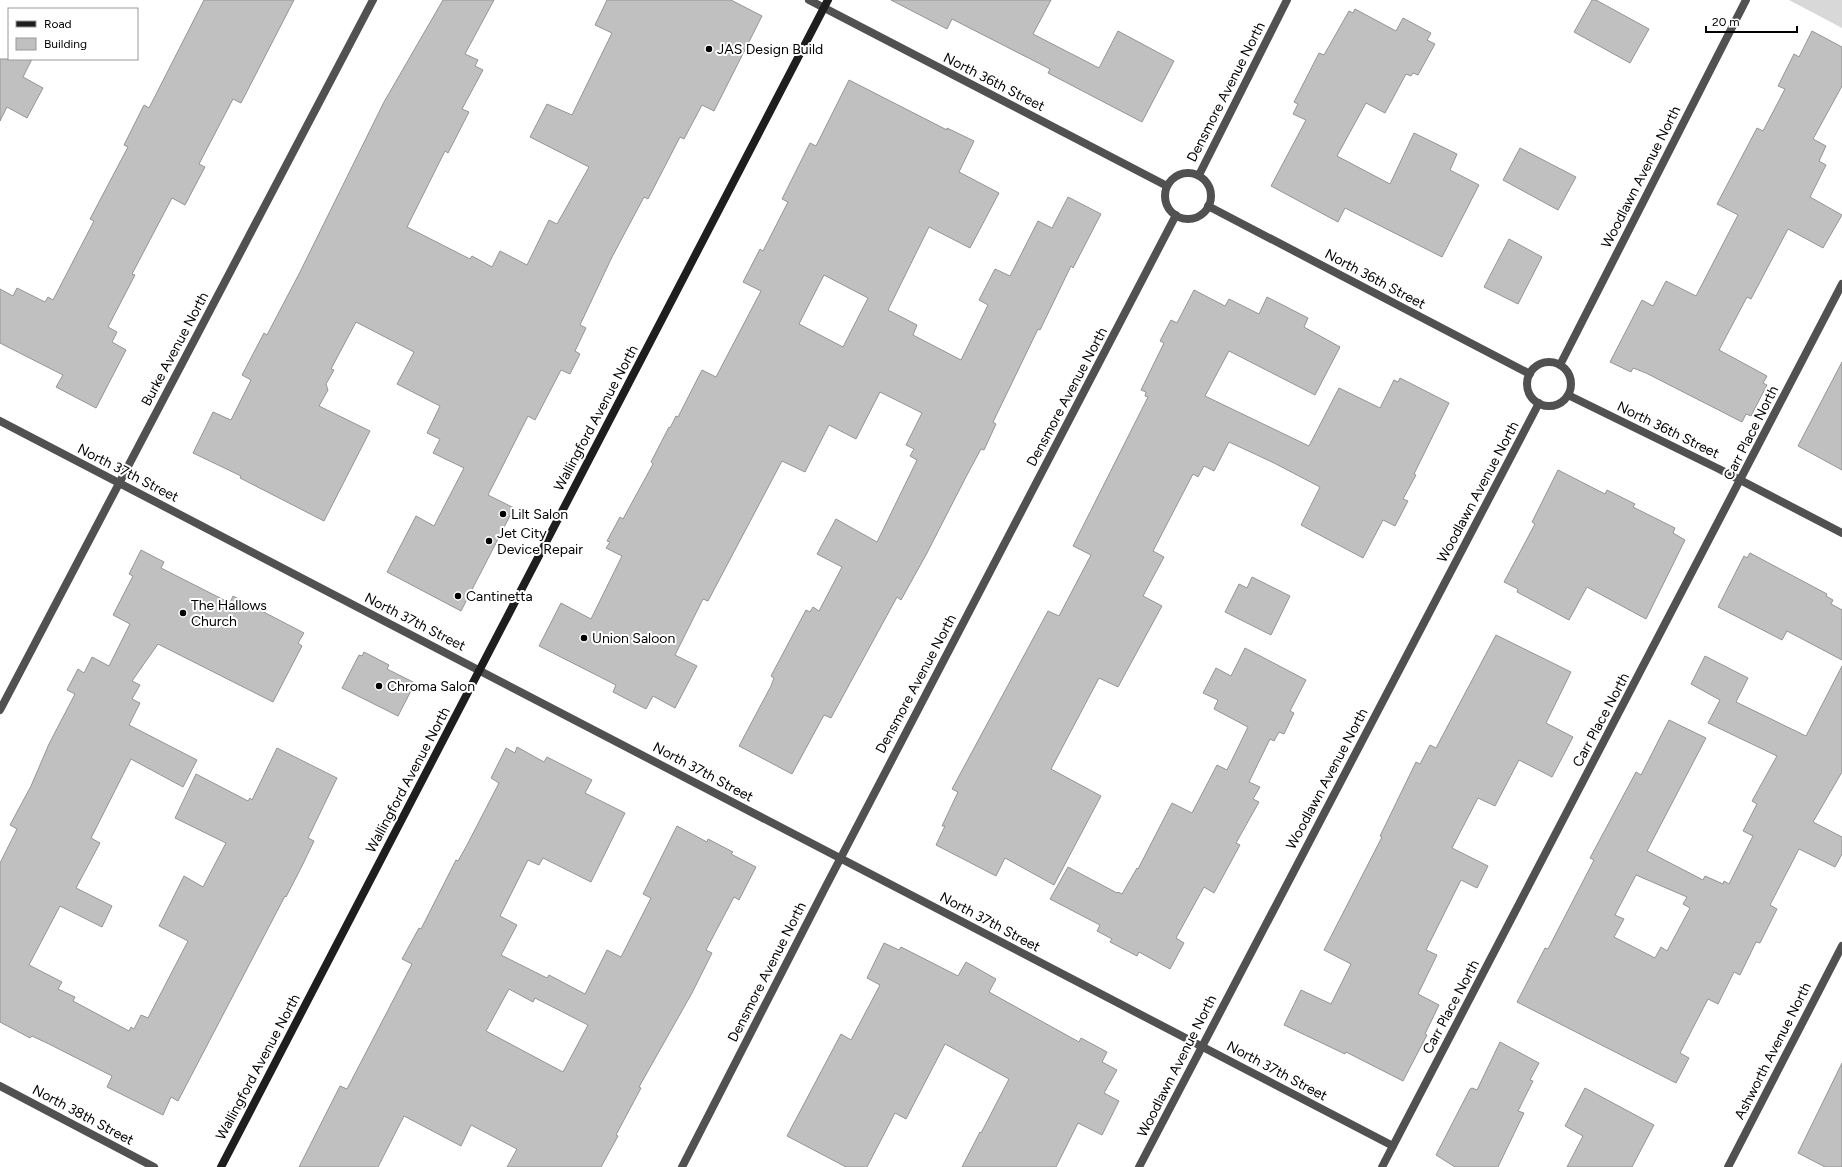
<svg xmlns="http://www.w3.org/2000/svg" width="1842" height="1167" font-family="Figtree,sans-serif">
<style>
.green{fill:#d8d8d8}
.building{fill:#c0c0c0;stroke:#959595;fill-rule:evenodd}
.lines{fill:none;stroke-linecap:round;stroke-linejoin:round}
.street{stroke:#515151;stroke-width:8}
.secondary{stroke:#1e1e1e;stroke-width:8}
.poi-dot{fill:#000;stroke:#fff;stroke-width:1.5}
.labels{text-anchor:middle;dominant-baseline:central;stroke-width:4;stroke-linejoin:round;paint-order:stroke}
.poi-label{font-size:14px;fill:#000;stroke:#fff;text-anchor:start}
.street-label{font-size:14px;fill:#000;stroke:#fff}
</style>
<rect width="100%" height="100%" fill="#fff"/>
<path class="green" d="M1789 0H1842V28Z"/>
<g class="building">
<path d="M204 0H294L241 103 233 99 199 164 205 167 185 205 172 198 132 274 135 275 108 327 117 332 112 342 126 350 96 408 56 387 63 375 0 343V289L13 296 17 288 45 302 48 297 53 300 94 221 90 219 128 147 124 145 144 105 149 108Z"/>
<path d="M443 0H494L465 54 478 60 475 66 483 70 462 109 469 112 448 153 445 151 407 227 470 259 472 256 492 267 500 251 527 265 549 220 557 224 589 167 530 137 547 104 572 115 612 33 595 25 607 0H731L762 16 714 111 702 105 684 139 680 137 648 199 644 197 612 257 580 325 586 328 575 351 580 354 570 374 561 370 535 420 528 416 488 495 514 508 461 611 387 572 416 516 434 526 464 468 433 453 440 439 427 433 440 406 397 384 414 352 356 322 331 369 334 370 326 384 328 390 319 406 370 431 324 521 240 478 241 476 193 453 213 412 231 420 251 380 242 375 264 333 267 335 300 272 384 102Z"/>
<path d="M891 0H1051L1033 34 1099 68 1118 31 1174 61 1142 122 1048 73 1050 69 952 19 947 29Z"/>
<path d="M1592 0H1596L1649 29 1630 63 1574 32Z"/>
<path d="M1355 9 1396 31 1403 18 1431 33 1427 40 1435 44 1418 75 1413 73 1411 76 1406 74 1385 113 1366 103 1337 156 1390 184 1414 133 1457 154 1450 170 1479 185 1442 257 1345 208 1338 222 1271 186 1306 120 1293 114 1298 104 1294 102 1319 53 1324 55 1349 11 1353 13Z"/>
<path d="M1812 31 1842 47V86L1813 139 1826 146 1819 161 1826 165 1810 197 1842 215 1823 248 1788 229 1751 299 1747 297 1719 350 1767 376 1763 383 1767 385 1751 416 1746 414 1742 422 1646 373 1633 368 1631 372 1610 362 1642 300 1653 306 1666 281 1696 296 1738 215 1717 204 1757 128 1763 131 1785 89 1778 86 1794 54 1799 57Z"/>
<path d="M0 59H32L23 77 43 88 27 118 7 107 0 121Z"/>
<path d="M849 80 947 130V128L974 141 959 172 999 193 970 248 929 227 888 310 917 325 913 335 961 360 988 305 979 300 995 269 1010 276 1038 221 1052 228 1068 197 1101 214 1073 268 1071 266 1040 330 1038 329 993 422 996 424 984 450 981 449 967 475 927 553 901 600 897 597 831 718 824 715 792 774 739 746 771 686 774 678 771 676 806 610 810 612 813 607 819 611 842 567 817 554 836 519 877 542 917 460 910 456 914 449 906 445 922 413 880 392 856 439 829 425 805 472 782 461 708 601 703 599 675 655 697 666 675 708 653 696 646 709 613 692 616 685 539 646 561 603 591 619 622 556 606 548 610 542 607 541 620 517 623 519 653 464 651 462 669 427 670 428 676 416 678 417 702 370 716 377 761 291 743 282 760 249 763 251 788 202 782 199 810 143 816 146ZM824 275 868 298 843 347 799 324Z"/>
<path d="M1520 148 1576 177 1558 210 1503 180Z"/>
<path d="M1509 239 1542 257 1518 304 1484 287Z"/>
<path d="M1194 290 1225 306 1229 299 1259 314 1267 297 1308 318 1304 327 1340 347 1315 395 1229 351 1205 396 1309 446 1339 388 1380 408 1394 380 1398 382 1400 378 1449 403 1414 474 1416 475 1403 499 1408 501 1395 526 1383 520 1363 558 1301 525 1320 487 1274 463 1229 442 1214 471 1204 466 1198 477 1193 474 1153 551 1164 557 1143 596 1162 606 1118 687 1099 678 1051 769 1101 796 1054 885 1005 858 996 876 936 845 945 826H942L958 792 952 789 1048 611 1059 616 1091 555 1073 546 1148 397 1145 396 1146 392 1141 390 1164 343 1160 341 1171 320 1177 323Z"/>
<path d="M1842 362V470L1798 446Z"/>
<path d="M1558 470 1605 494 1607 490 1635 504 1633 507 1675 528 1673 533 1685 540 1646 619 1587 587 1569 620 1517 592 1518 589 1504 582 1535 524 1532 522Z"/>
<path d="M141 550 164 562 161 568 230 603 233 596 304 633 298 643 302 646 273 702 158 644 132 681 140 685 132 699 140 703 129 725 197 760 183 787 131 759 91 838 100 843 76 888 112 906 102 927 60 906 29 965 62 982 58 989 75 997 73 1001 129 1031 131 1027 134 1029 141 1015 148 1018 188 941 159 926 184 876 203 887 226 843 175 818 196 774 248 801 250 798 252 800 277 748 337 778 308 838 314 841 302 866 286 897 285 896 178 1101 171 1097 163 1115 107 1087 112 1076 49 1044 32 1036 30 1038 0 1022V863L17 829 10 825 31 786 49 744 75 694 67 690 78 669 84 673 92 657 109 666 130 624 113 615 133 576 129 574Z"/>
<path d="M1750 553 1827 594 1826 596 1833 600 1831 604 1842 610V660L1787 631 1782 640 1718 607 1744 556 1747 558Z"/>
<path d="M1252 577 1290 596 1271 635 1225 612 1239 584 1247 588Z"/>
<path d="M1496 635 1571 672 1546 723 1573 737 1552 777 1519 760 1495 806 1478 798 1452 848 1488 866 1477 888 1461 880 1426 950 1437 955 1418 994 1439 1005 1425 1034 1427 1035 1403 1081 1346 1052 1345 1054 1284 1025 1301 990 1331 1004 1351 964 1324 950 1382 837 1380 836 1416 762 1420 764 1430 745 1436 748Z"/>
<path d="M1245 648 1306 680 1290 711 1294 713 1284 734 1279 732 1274 741 1270 739 1249 782 1260 787 1253 799 1259 802 1236 843 1240 845 1214 893 1204 887 1176 938 1184 943 1170 969 1139 952 1137 956 1110 942 1112 939 1097 931 1100 925 1050 899 1068 867 1117 893 1118 892 1122 894 1137 868 1138 869 1172 803 1192 813 1217 765 1227 770 1248 727 1214 709 1218 700 1203 693 1216 668 1231 676Z"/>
<path d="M364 652 389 665 387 669 415 683 398 716 342 688 359 655 362 656Z"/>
<path d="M1705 656 1748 678 1736 702 1806 736 1842 666V772L1813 822 1842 837V854L1835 867 1799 849 1770 905 1777 909 1760 943 1756 942 1740 975 1734 972 1718 1004 1708 999 1680 1053 1689 1058 1676 1083 1517 1002 1545 948 1548 949 1594 860 1590 858 1636 772 1641 775 1669 720 1706 738 1647 851 1703 880 1705 876 1723 884 1724 881 1729 884 1753 836 1743 831 1757 804 1752 801 1777 756 1708 723 1720 700 1691 684ZM1636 875 1687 897 1683 904 1690 908 1667 951 1661 947 1655 958 1614 937 1624 919 1615 915Z"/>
<path d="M517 747 544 762 547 757 592 780 585 793 625 813 591 882 543 858 539 865 528 860 500 916 517 925 501 955 547 978 549 975 585 994 607 950 621 957 651 898 643 894 677 826 707 842 708 839 733 852 731 854 756 867 739 900 734 897 706 950 712 953 692 993 639 1087 641 1088 616 1135 618 1136 601 1167H507L517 1149 471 1125 461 1146 404 1116 378 1167H299L340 1086 347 1089 412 964 402 959 419 928 421 929 456 860 458 861 467 845 499 783 491 778 506 748 515 753ZM509 989 533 1002 535 998 588 1025 563 1072 486 1031Z"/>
<path d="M884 943 899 950 901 947 958 976 966 962 996 979 989 992 1079 1042 1081 1038 1107 1052 1102 1062 1117 1070 1104 1093 1119 1101 1102 1135 1078 1123 1056 1167H962L980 1132 981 1133 1009 1079 945 1044 906 1119 895 1113 867 1167H846L787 1136 841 1034 851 1040 880 985 867 978Z"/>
<path d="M1500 1042 1539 1063 1530 1080 1533 1081 1518 1111 1524 1113 1498 1167H1455L1436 1155 1470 1089 1472 1088 1477 1090Z"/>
<path d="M1842 1063V1167H1825L1798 1153Z"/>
<path d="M1585 1088 1654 1125 1632 1167H1567L1583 1136 1565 1126Z"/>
</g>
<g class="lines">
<g class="street">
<path d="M809 0 1167 186"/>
<circle cx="1188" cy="196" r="23"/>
<path d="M1199 175 1287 0"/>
<path d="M1208 206 1530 374"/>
<circle cx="1549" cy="384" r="22"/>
<path d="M1560 365 1746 0"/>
<path d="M1568 395 1719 469 1842 533"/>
<path d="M0 421 1393 1146"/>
<path d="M0 710 373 0"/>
<path d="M0 1086 154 1167"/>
<path d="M682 1167 825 888 1176 215"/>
<path d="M1139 1167 1539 403"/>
<path d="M1382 1167 1842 284"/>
<path d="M1728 1167 1842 946"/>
</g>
<path class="secondary" d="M221 1167 828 0"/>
</g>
<g class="poi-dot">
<circle cx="709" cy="49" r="4"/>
<circle cx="503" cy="514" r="4"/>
<circle cx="489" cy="541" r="4"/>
<circle cx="458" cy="596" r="4"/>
<circle cx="183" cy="613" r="4"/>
<circle cx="584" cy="638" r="4"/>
<circle cx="379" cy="686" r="4"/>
</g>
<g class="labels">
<g class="poi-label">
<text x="717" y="49">JAS Design Build</text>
<text x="511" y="514">Lilt Salon</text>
<text x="497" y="533">Jet City<tspan x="497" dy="16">Device Repair</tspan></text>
<text x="466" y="596">Cantinetta</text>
<text x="191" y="605">The Hallows<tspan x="191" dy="16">Church</tspan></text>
<text x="592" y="638">Union Saloon</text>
<text x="387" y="686">Chroma Salon</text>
</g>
<g class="street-label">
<text transform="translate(994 82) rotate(27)">North 36th Street</text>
<text transform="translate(1226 92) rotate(-63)">Densmore Avenue North</text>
<text transform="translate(1641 177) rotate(-63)">Woodlawn Avenue North</text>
<text transform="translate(1375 279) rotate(28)">North 36th Street</text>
<text transform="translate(175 349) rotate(-62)">Burke Avenue North</text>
<text transform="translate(1067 397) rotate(-62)">Densmore Avenue North</text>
<text transform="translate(596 418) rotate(-62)">Wallingford Avenue North</text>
<text transform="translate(1668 430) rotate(26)">North 36th Street</text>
<text transform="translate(1751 433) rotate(-63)">Carr Place North</text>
<text transform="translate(128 473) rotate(27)">North 37th Street</text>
<text transform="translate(1478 492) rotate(-62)">Woodlawn Avenue North</text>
<text transform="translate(415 622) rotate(27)">North 37th Street</text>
<text transform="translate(916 684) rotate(-62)">Densmore Avenue North</text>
<text transform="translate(1601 720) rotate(-62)">Carr Place North</text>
<text transform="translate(703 772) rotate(28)">North 37th Street</text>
<text transform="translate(1327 779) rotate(-62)">Woodlawn Avenue North</text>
<text transform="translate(408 780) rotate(-62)">Wallingford Avenue North</text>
<text transform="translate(990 922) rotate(28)">North 37th Street</text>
<text transform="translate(767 972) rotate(-63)">Densmore Avenue North</text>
<text transform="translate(1451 1007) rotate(-62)">Carr Place North</text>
<text transform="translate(1773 1051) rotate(-63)">Ashworth Avenue North</text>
<text transform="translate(1177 1066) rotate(-63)">Woodlawn Avenue North</text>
<text transform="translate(258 1067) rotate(-62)">Wallingford Avenue North</text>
<text transform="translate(1277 1071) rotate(28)">North 37th Street</text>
<text transform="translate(83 1115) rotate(28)">North 38th Street</text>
</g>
</g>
<rect x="8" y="8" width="130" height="52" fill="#ffffff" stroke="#999999"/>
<rect x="16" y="21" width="20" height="6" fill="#1e1e1e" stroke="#999999"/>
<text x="44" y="28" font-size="12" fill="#000000">Road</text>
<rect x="16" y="38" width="20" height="12" fill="#c0c0c0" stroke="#999999"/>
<text x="44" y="48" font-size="12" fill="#000000">Building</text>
<path d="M1706 26v6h91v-6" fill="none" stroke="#000000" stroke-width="2"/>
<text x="1712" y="26" font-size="12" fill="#000000" stroke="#ffffff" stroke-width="3" paint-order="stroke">20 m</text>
</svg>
